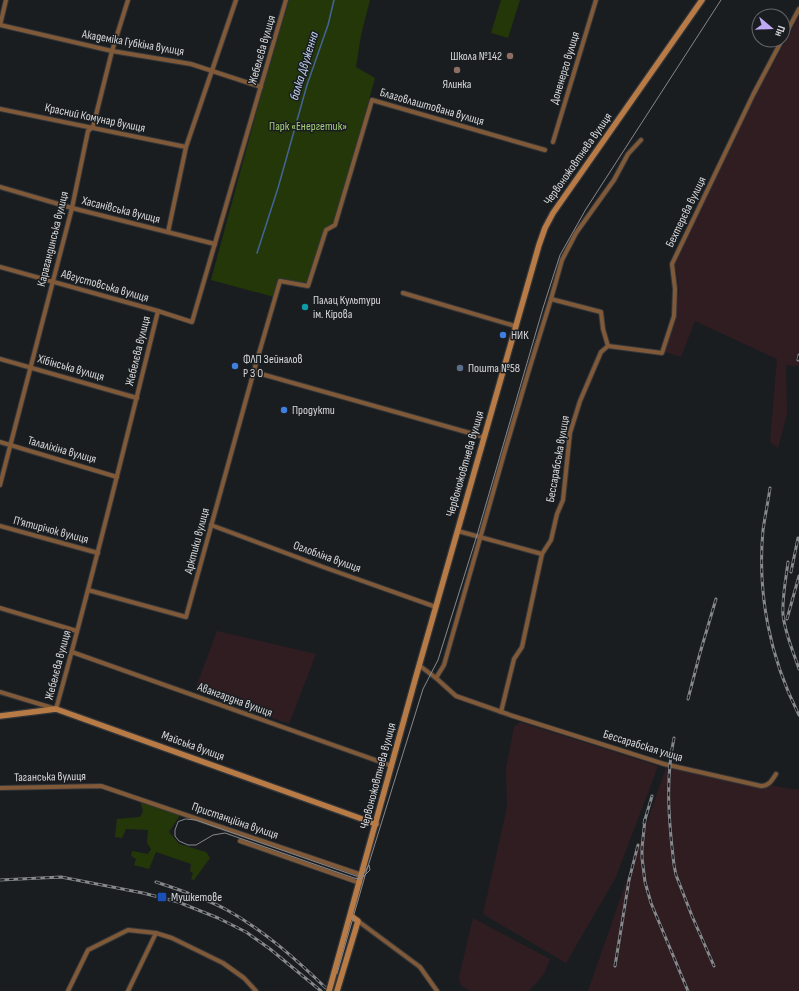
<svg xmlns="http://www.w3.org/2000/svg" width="799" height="991" font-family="'Sofia Sans Condensed',sans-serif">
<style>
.industrial{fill:#301d22}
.green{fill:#243709}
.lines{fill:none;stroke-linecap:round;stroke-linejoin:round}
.stream{stroke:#446498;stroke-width:1.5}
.street-casing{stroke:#34373a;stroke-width:6}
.secondary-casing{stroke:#34373a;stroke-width:8}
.street{stroke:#805939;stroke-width:4}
.secondary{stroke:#b97b46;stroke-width:5.5}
.tram{stroke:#86888b;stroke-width:1}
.rail-casing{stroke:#86888b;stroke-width:3}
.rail{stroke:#1a1d20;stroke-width:1.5;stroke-dasharray:4.5;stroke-linecap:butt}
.secondary-bridge-casing{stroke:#34373a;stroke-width:8;stroke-linecap:butt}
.secondary-bridge{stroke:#b97b46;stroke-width:5.5}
.education-dot{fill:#8d6e63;stroke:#1a1d20;stroke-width:1.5}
.culture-dot{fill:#0f9aa8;stroke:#1a1d20;stroke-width:1.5}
.shop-dot{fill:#3f7fe0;stroke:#1a1d20;stroke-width:1.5}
.service-dot{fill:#5c6f8a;stroke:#1a1d20;stroke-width:1.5}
.transit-dot{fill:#1a4fb4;stroke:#1a1d20;stroke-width:1.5}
.labels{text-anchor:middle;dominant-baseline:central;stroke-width:3;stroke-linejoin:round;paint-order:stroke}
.street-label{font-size:12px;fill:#d6d8db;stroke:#1a1d20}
.poi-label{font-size:12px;fill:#d6d8db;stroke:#1a1d20;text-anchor:start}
.park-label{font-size:12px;fill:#a4ce77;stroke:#1a1d20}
.water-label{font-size:13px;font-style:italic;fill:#bed2f1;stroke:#1a1d20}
</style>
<rect width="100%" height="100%" fill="#1a1d20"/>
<g class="industrial">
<path d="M799 17V366L786 365 787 414 778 448 770 442 777 359 695 321 681 357 665 352 676 316 679 289 675 264 752 102Z"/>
<path d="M217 631 316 654 289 724 195 690Z"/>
<path d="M520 722 658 766 616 877 566 963 483 914 507 807 506 768 514 727Z"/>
<path d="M666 768 799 790V991H588Z"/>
<path d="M473 918 550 959 544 974 529 991H471L461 986 459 977Z"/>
</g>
<g class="green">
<path d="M289 0H370L361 35 356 67 375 78 334 224 325 229 307 285 280 280 274 297 211 280 263 88Z"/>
<path d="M501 0H520L508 38 491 33Z"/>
<path d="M140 801 177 809 180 815 169 832 179 844 206 852 210 858 194 880 191 879 193 873 190 871 191 864 156 852 149 869 134 865 136 859 131 856 132 851 148 854 151 849 147 843 148 830 126 829 122 838 115 837 117 819 140 817 143 811Z"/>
</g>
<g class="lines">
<path class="stream" d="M257 253 278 188 307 85 328 25 334 0"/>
<defs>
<g id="street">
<path d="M0 25 112 51 191 64 261 87"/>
<path d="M0 25 6 0"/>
<path d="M783 39 799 9"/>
<path d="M0 109 186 147"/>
<path d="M553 142 596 0"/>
<path d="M0 187 72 208 215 244"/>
<path d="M168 232 186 147 236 0"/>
<path d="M0 267 158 311"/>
<path d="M403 293 515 326"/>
<path d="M608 346 662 353 674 316 675 289 672 264 753 95 782 40"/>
<path d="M0 359 137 398"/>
<path d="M254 372 484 437"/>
<path d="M0 442 117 477"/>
<path d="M0 485 72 208 88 131 93 127 112 51 128 0"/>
<path d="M211 525 326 568 436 607"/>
<path d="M0 526 98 553"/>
<path d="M458 531 542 554 551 540 557 514 563 500 570 433 580 401 601 352 608 346 603 329 601 312 551 299"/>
<path d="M88 590 186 617 255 367 280 281 308 286 326 230 335 225 372 100 545 150"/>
<path d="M0 608 77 631"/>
<path d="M72 652 392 766"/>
<path d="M420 666 436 678 456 696 513 716 664 764 761 786C769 786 772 780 776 774"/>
<path d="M436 678 444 665 504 454 529 370 551 299 562 260 576 233 614 180 628 154 641 140"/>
<path d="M0 692 56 709C93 577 125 444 158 311L192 322 286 0"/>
<path d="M501 712 514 659 522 647 542 554"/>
<path d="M0 788 101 786 362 875"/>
<path d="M240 841 360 883"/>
<path d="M358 921 420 967 437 991"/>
<path d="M68 991 88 950 128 930 156 933 172 938 223 963 244 978 256 991"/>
<path d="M128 991 156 933"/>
</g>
<g id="secondary">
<path d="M0 716 56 709 376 824"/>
<path d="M334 973 415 680 539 245 545 228 553 213 702 0"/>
<path d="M337 991 358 921 351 916"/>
</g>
</defs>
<use href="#street" class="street-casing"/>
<use href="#secondary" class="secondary-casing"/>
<use href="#street" class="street"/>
<use href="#secondary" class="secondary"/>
<g class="tram">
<path d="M186 819 196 820 210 825 356 876H362L369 865 370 870 361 879 354 878 225 833 213 835 196 845H188L179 841 175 836V830L178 822Z"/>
<path d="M332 991 365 876 423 689 438 660 477 535 543 308 560 255 586 209 721 0"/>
</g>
<defs>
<g id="rail">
<path d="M798 360 799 355"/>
<path d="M770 488C768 502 765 516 763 530 757 594 770 658 799 715"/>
<path d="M788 562C786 579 782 597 783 615 785 633 793 651 799 669"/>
<path d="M791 572 798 538"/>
<path d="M787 619 799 576"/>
<path d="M688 699 700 653 716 599"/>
<path d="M674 738C665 780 669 823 674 865L676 875 692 916 714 966"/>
<path d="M645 819 642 848V858L645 882 651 903 688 991"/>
<path d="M644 823 652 796"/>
<path d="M0 880 61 877 143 893 178 902 218 918 246 932 270 949 321 991"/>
<path d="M156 882C180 890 205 898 227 910 265 931 298 961 329 991"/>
<path d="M615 966 629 880 638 845"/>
</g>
</defs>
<use href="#rail" class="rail-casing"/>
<use href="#rail" class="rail"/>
<defs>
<path id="secondary-bridge" d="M329 991 334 973"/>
</defs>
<use href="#secondary-bridge" class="secondary-bridge-casing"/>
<use href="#secondary-bridge" class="secondary-bridge"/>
</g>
<g class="education-dot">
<circle cx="510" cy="56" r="4"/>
<circle cx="457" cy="70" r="4"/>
</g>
<circle class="culture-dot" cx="305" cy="307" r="4"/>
<g class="shop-dot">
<circle cx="503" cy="335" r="4"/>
<circle cx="235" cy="366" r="4"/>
<circle cx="284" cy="410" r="4"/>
</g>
<circle class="service-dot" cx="460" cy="368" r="4"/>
<rect class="transit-dot" x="157" y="892" width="10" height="10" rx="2"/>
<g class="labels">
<g class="street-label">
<text transform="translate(133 43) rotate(10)">Академіка Губкіна вулиця</text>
<text transform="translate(262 50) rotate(-74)">Жебелєва вулиця</text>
<text transform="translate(565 68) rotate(-73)">Доненерго вулиця</text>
<text transform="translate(432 107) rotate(16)">Благовлаштована вулиця</text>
<text transform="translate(95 118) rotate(12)">Красний Комунар вулиця</text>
<text transform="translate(578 159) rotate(-55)">Червоножовтнева вулиця</text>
<text transform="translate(121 210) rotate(14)">Хасанівська вулиця</text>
<text transform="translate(686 212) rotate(-64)">Бехтерєва вулиця</text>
<text transform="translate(53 239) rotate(-76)">Карагандинська вулиця</text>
<text transform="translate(105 286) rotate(16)">Августовська вулиця</text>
<text transform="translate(138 351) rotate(-76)">Жебелєва вулиця</text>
<text transform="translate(71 368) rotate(16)">Хібінська вулиця</text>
<text transform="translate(62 450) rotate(16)">Талаліхіна вулиця</text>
<text transform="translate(558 459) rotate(-80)">Бессарабська вулиця</text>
<text transform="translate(465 464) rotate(-74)">Червоножовтнева вулиця</text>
<text transform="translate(51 530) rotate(15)">П’ятирічок вулиця</text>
<text transform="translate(197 541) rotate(-75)">Арктики вулиця</text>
<text transform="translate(327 557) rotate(20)">Оглобліна вулиця</text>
<text transform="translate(58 665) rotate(-75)">Жебелєва вулиця</text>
<text transform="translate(235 700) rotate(20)">Авангардна вулиця</text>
<text transform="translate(193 746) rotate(20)">Майська вулиця</text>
<text transform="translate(643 746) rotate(17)">Бессарабская улица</text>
<text transform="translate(378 776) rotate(-75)">Червоножовтнева вулиця</text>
<text transform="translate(50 777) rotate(-1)">Таганська вулиця</text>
<text transform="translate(235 821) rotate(19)">Пристанційна вулиця</text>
</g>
<g class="poi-label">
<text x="502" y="56" text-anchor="end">Школа №142</text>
<text x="457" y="84" text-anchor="middle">Ялинка</text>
<text x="313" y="300">Палац Культури<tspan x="313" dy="14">ім. Кірова</tspan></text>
<text x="511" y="335">НИК</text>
<text x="243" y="359">ФЛП Зейналов<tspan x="243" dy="14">Р З О</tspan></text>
<text x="468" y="368">Пошта №58</text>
<text x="292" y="410">Продукти</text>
<text x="171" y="897">Мушкетове</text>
</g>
<g class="park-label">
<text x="308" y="126">Парк «Енергетик»</text>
</g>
<g class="water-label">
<text transform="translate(304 66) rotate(-73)">балка Двуженна</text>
</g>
</g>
<g transform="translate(771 28) rotate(109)"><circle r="19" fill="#1a1d20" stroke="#65686b"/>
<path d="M0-3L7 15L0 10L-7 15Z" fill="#bfa9f4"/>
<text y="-6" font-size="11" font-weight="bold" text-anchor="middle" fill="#d6d8db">Пн</text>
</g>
</svg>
